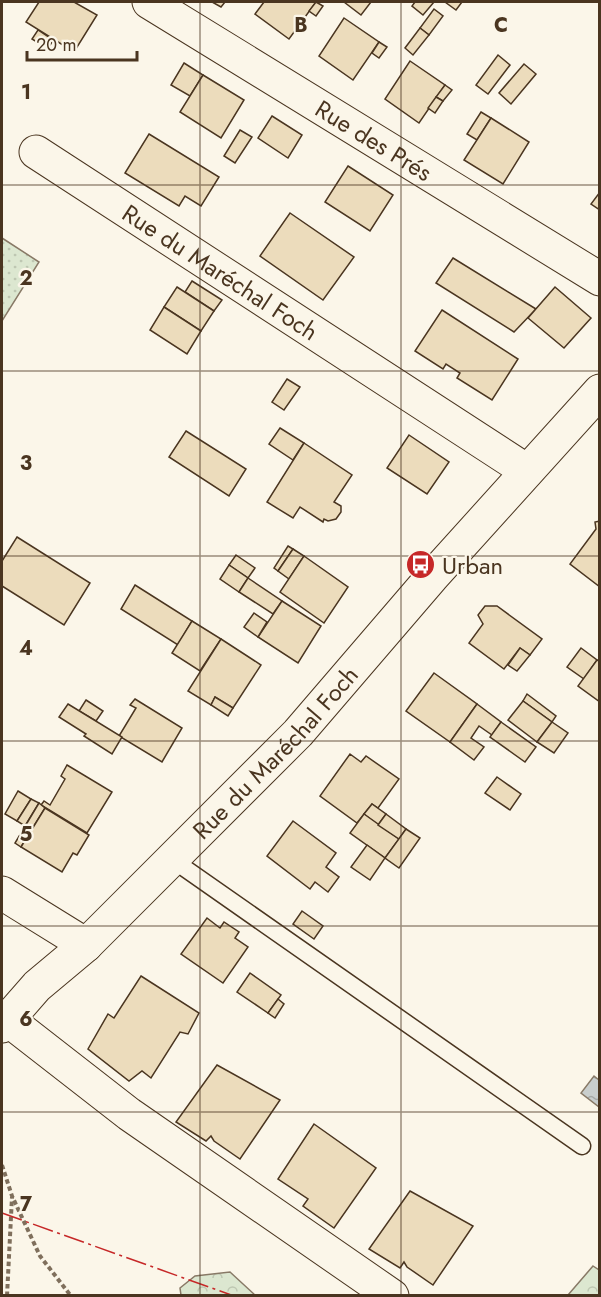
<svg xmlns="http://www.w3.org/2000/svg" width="601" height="1297" font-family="Jost,sans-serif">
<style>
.grass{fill:url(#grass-dots);stroke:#887966;stroke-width:1.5}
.forest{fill:url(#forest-crowns);stroke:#887966;stroke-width:1.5}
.water{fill:url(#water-ripples);stroke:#887966;stroke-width:1.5}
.building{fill:#ecdcbc;stroke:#4a3520;stroke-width:1.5}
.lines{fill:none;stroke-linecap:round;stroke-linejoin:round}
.lane-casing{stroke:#4a3520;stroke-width:19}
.street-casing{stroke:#4a3520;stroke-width:35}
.secondary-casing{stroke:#4a3520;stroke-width:35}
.path{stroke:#7f6f5c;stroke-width:4;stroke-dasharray:4.5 3;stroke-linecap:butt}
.lane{stroke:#fbf6e9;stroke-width:16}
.street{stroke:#fbf6e9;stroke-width:33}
.secondary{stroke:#fbf6e9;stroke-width:33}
.power{stroke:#c62828;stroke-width:1.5;stroke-dasharray:21 4.5 3 4.5;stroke-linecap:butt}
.grid{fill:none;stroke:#4a3520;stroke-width:1.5;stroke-opacity:0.55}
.labels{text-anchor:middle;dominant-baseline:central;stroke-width:4.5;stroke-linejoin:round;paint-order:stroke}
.street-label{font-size:24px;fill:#4a3520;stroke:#fbf6e9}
.poi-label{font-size:24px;fill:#4a3520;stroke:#fbf6e9;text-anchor:start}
.grid-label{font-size:20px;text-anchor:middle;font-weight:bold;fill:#4a3520;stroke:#fbf6e9;stroke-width:4.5;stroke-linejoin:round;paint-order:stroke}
</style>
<defs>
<pattern id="grass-dots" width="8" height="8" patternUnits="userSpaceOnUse" patternTransform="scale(1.5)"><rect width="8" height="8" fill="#dce7d0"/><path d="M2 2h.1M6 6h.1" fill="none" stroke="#bec7b2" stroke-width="1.8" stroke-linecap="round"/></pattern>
<pattern id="forest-crowns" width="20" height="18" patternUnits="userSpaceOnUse" patternTransform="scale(1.5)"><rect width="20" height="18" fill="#dce7d0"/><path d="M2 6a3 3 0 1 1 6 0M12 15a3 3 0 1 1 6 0" fill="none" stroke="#bec7b2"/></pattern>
<pattern id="water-ripples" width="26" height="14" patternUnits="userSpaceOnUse" patternTransform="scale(1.5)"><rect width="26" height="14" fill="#c9cecd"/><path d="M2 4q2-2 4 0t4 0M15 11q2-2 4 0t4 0" fill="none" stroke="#a5a8a6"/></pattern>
</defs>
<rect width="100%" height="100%" fill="#fbf6e9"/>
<path class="grass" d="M2 238 39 262 2 321Z"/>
<g class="forest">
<path d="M593 1266 599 1270V1295H568Z"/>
<path d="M230 1272 255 1295H181L180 1288 195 1276Z"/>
</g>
<path class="water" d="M594 1076 599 1080V1107L581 1093Z"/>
<g class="building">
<path d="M39 2H74L97 15 74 52 26 22Z"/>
<path d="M212 2H225L221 7Z"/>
<path d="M264 2H316L289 39 255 14Z"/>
<path d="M316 2 323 6 316 16 309 11Z"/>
<path d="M344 2H371L361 15Z"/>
<path d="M415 2H434L423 15 412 6Z"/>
<path d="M445 2H462L456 10Z"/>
<path d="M434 9 443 16 429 35 420 28Z"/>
<path d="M344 18 379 42 353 80 319 56Z"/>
<path d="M420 28 429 35 413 55 405 48Z"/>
<path d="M38 30 53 40 48 49 32 39Z"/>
<path d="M379 42 387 47 379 58 372 53Z"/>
<path d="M498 55 510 65 488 94 476 85Z"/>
<path d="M410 61 445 85 419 123 385 99Z"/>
<path d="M184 63 203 75 190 96 171 85Z"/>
<path d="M524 64 536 74 511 104 499 93Z"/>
<path d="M203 75 244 100 221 138 180 112Z"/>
<path d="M445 85 452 90 443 101 436 97Z"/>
<path d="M436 97 443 101 435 113 428 108Z"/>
<path d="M481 112 491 118 477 140 467 134Z"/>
<path d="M272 116 302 135 288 158 258 138Z"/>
<path d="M491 118 529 142 503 184 464 160Z"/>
<path d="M240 130 252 137 235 163 224 156Z"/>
<path d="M149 134 219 177 201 206 185 196 179 206 125 173Z"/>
<path d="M348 166 393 195 370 231 325 202Z"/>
<path d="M600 192V210L591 204Z"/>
<path d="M290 213 354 257 323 300 260 256Z"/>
<path d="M453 258 536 309 514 332 436 283Z"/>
<path d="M192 281 222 300 214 311 185 292Z"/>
<path d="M177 287 214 311 201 331 164 307Z"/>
<path d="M555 287 591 318 564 348 528 318Z"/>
<path d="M164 307 201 331 187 354 150 330Z"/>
<path d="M442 310 518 359 492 400 457 378 460 373 446 364 443 369 415 351Z"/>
<path d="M287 379 300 387 284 410 272 402Z"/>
<path d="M280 428 304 443 293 460 269 444Z"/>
<path d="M186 431 246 469 229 496 169 457Z"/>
<path d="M409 435 449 462 427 494 387 468Z"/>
<path d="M304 443 352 475 334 502 341 506V512L336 519 328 521 324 519 323 522 300 507 293 518 267 502Z"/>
<path d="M600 521V587L570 564 596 529 595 522Z"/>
<path d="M17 537 90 583 64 625 2 586V561Z"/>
<path d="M288 546 293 549 278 571 274 568Z"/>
<path d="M293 549 304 556 289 579 278 571Z"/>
<path d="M236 555 255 568 248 578 229 565Z"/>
<path d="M304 556 348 587 324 623 280 592Z"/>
<path d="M229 565 248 578 239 592 220 579Z"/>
<path d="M248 578 282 601 273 614 239 592Z"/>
<path d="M135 585 192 621 178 645 121 609Z"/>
<path d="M282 601 321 626 298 663 258 637Z"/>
<path d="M485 606H497L542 639 530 655 520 648 504 669 469 643 483 624 478 615Z"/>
<path d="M254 613 267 622 258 637 244 627Z"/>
<path d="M192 621 221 639 200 671 172 653Z"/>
<path d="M221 639 261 665 233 708 215 697 211 705 188 691Z"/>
<path d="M520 648 530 655 517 671 508 665Z"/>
<path d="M581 648 597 660 584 679 567 667Z"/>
<path d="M597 660 600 662V702L578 686Z"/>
<path d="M434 673 477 704 450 742 406 711Z"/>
<path d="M527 694 556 716 552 722 523 701Z"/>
<path d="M215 697 233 708 228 716 211 705Z"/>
<path d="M135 699 182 728 162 762 119 736 136 708 130 705Z"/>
<path d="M86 700 103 711 96 721 79 711Z"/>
<path d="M523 701 552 722 537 742 508 720Z"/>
<path d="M68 704 122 737 112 754 84 736 86 734 59 717Z"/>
<path d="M477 704 501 722 492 735 479 726 471 738 484 747 474 760 450 742Z"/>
<path d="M501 722 536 747 525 762 490 737Z"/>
<path d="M552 722 568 733 554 753 537 742Z"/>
<path d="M350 754 361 762 366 756 399 779 378 808 372 804 357 823 320 796Z"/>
<path d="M67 765 112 792 87 833 41 805 44 801 50 805 65 779 61 776Z"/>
<path d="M497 777 521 794 510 810 485 793Z"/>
<path d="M18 791 31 799 17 821 5 814Z"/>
<path d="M31 799 39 803 25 826 17 821Z"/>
<path d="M39 803 45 808 21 847 15 843Z"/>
<path d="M372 804 386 814 378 825 364 814Z"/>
<path d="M45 808 89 835 77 855 73 853 62 872 21 847Z"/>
<path d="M364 814 399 839 385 858 350 833Z"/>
<path d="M386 814 406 829 399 839 378 825Z"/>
<path d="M293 821 336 853 326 867 339 877 328 892 315 882 310 889 267 856Z"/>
<path d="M406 829 420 838 399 868 385 858Z"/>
<path d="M367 845 385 858 370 880 351 867Z"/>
<path d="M302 911 323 926 314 939 293 924Z"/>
<path d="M207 918 220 928 224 922 239 932 235 938 248 947 223 983 181 954Z"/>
<path d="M250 973 281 995 268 1013 237 992Z"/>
<path d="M141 976 199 1013 188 1034 180 1032 151 1078 142 1071 129 1081 88 1049 108 1014 114 1018Z"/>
<path d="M278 999 284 1004 275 1018 268 1013Z"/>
<path d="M217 1065 280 1100 240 1159 214 1141 211 1136 206 1141 176 1122Z"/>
<path d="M314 1124 376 1168 334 1228 303 1206 308 1199 278 1179Z"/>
<path d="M410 1191 473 1226 433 1285 407 1267 404 1262 400 1268 369 1249Z"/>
</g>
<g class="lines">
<defs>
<path id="lane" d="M173 860 582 1146"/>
<g id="street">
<path id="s1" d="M149 2 600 279"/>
<path id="s2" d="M36 152 527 471"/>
<path d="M2 893 86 945"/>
<path d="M7 1019 129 1114 392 1296"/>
</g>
<g id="secondary">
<path id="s3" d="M2 1026 37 986 86 945 298 733 432 577 600 391"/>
</g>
</defs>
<use href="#lane" class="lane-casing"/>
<use href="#street" class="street-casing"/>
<use href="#secondary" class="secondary-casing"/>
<g class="path">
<path d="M2 1165 12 1196 40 1256 71 1296"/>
<path d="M7 1296 12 1197"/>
</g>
<use href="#lane" class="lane"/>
<use href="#street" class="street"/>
<use href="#secondary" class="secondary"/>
<path class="power" d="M2 1213 234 1296"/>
</g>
<path class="grid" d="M200 2V1296M401 2V1296M2 185H600M2 371H600M2 556H600M2 741H600M2 926H600M2 1112H600"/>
<defs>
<symbol id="bus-disc" viewBox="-11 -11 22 22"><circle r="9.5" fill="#c62828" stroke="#fbf6e9"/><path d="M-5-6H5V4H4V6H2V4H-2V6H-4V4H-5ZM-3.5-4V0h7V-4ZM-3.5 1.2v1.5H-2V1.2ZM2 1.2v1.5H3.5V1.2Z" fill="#fff"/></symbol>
</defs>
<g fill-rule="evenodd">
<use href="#bus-disc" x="404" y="548" width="33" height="33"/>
</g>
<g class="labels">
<g class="street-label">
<text stroke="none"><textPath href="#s1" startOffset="264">Rue des Prés</textPath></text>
<text stroke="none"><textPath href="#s2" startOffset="220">Rue du Maréchal Foch</textPath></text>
<text stroke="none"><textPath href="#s3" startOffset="387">Rue du Maréchal Foch</textPath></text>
</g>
<g class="poi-label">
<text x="442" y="565">Urban</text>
</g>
</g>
<g class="grid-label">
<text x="301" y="32">B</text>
<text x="501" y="32">C</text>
<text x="26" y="99">1</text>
<text x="26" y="285">2</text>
<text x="26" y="470">3</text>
<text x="26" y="655">4</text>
<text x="26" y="841">5</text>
<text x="26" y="1026">6</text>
<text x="26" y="1211">7</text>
</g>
<rect width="601" height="1297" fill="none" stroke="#4a3520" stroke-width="6"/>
<path d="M27 51v9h110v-9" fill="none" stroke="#4a3520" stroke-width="3"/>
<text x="36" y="51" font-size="18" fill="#4a3520" stroke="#fbf6e9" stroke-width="4.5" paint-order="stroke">20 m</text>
</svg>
